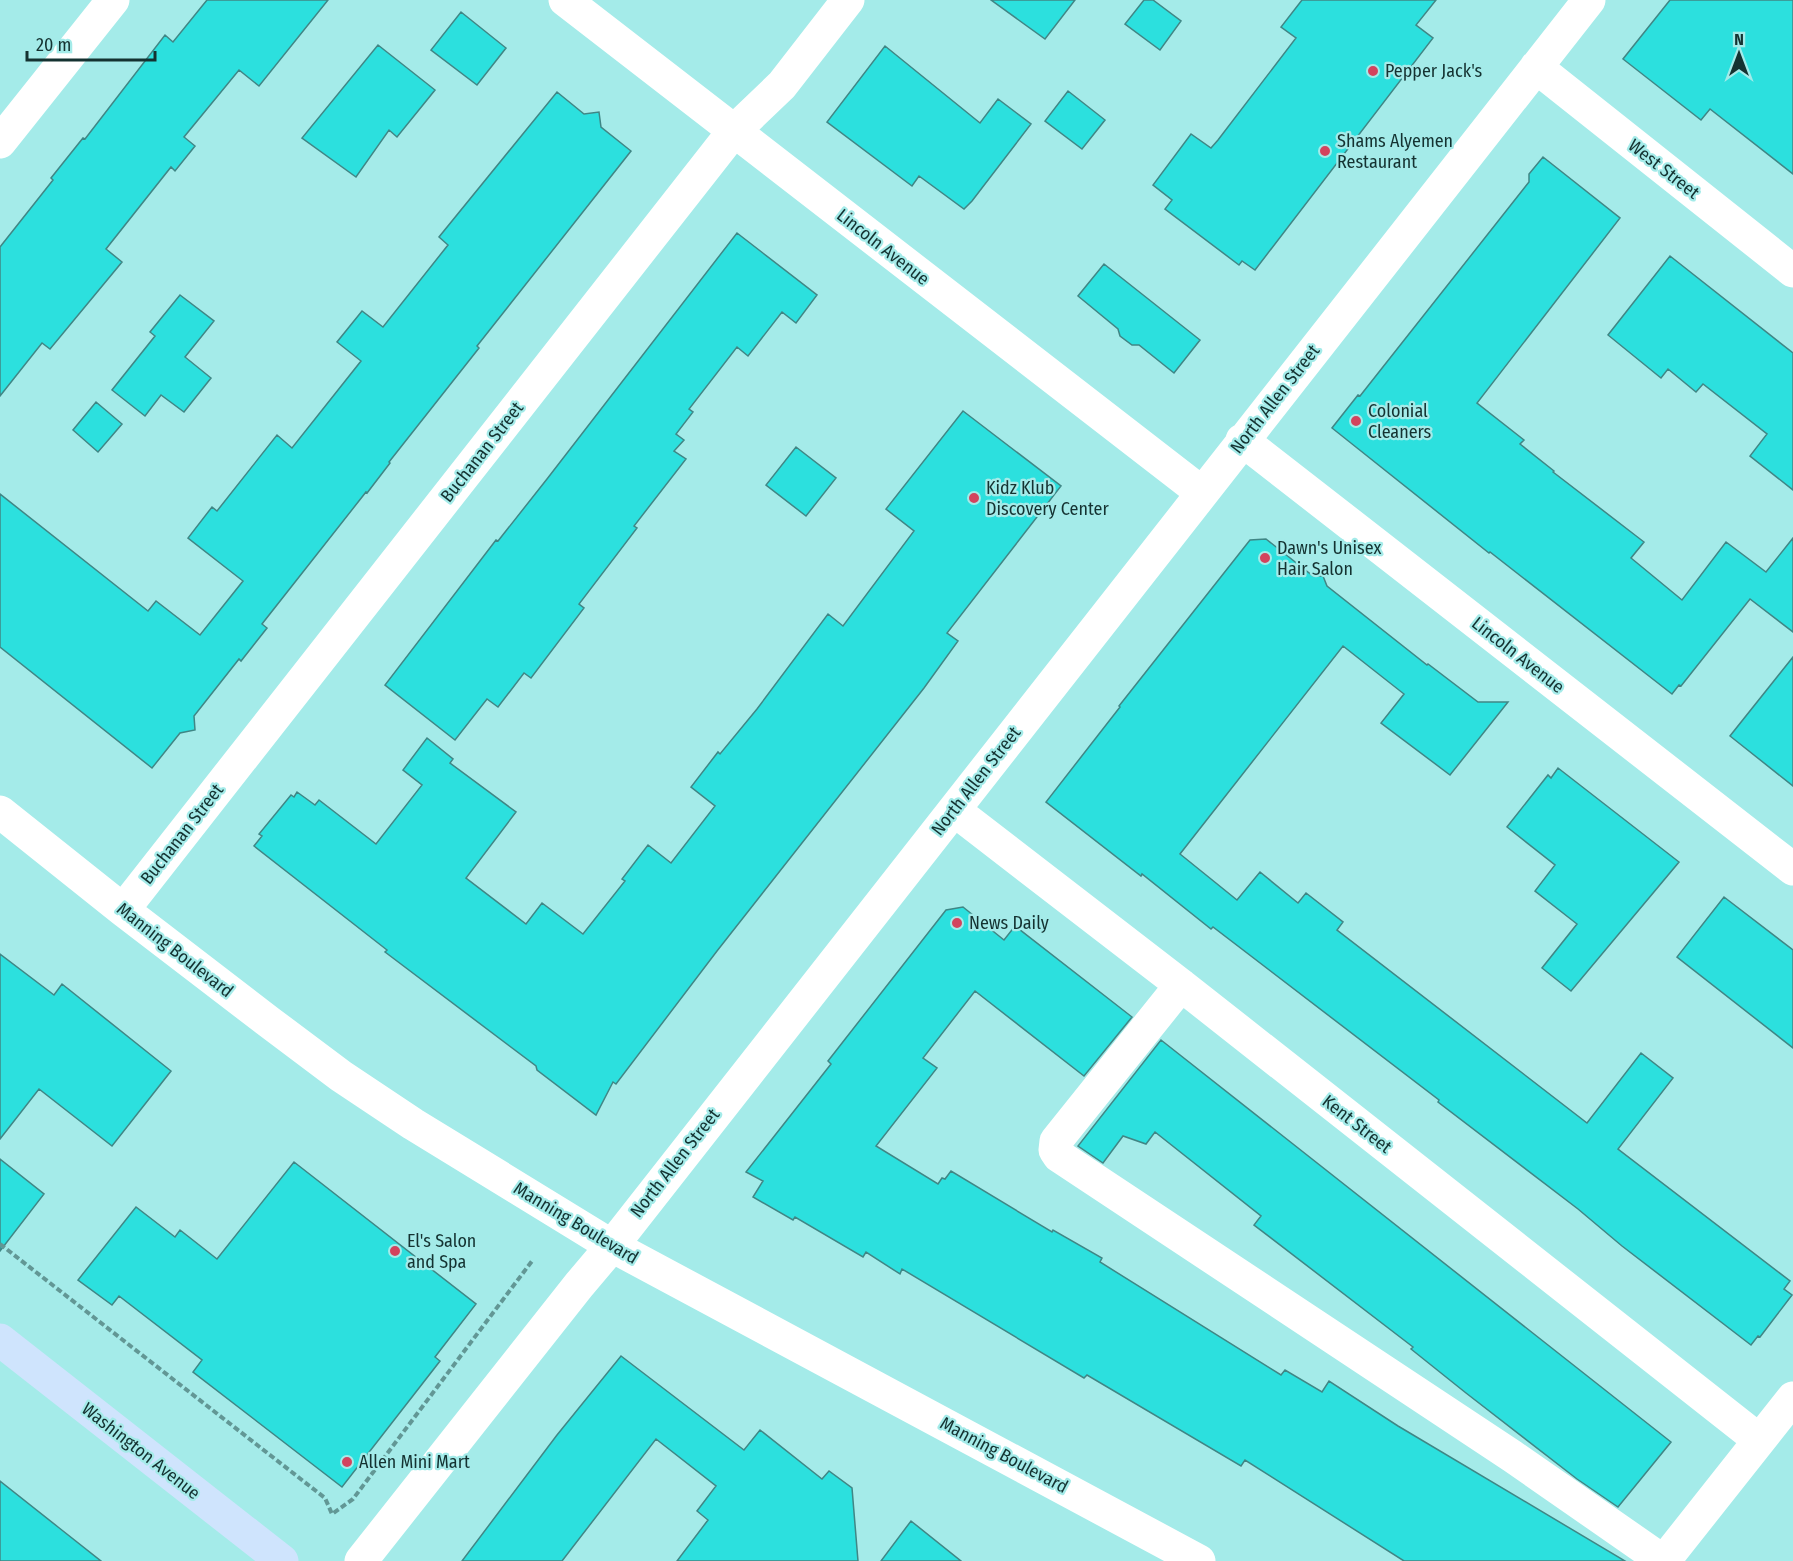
<svg xmlns="http://www.w3.org/2000/svg" width="1793" height="1561" viewBox="0 0 1793 1561" font-family="'Fira Sans Condensed',sans-serif">
<style>
.building{fill:#2ce0de;stroke:#408685;stroke-width:1.5}
.lines{fill:none;stroke-linecap:round;stroke-linejoin:round}
.path{stroke:#629795;stroke-width:4;stroke-dasharray:6 3;stroke-linecap:butt}
.minor{stroke:#fff;stroke-width:33}
.major{stroke:#cfe4fd;stroke-width:33}
.poi-dot{fill:#d3435e;stroke:#a4ebe9;stroke-width:2}
.labels{text-anchor:middle;dominant-baseline:central;stroke-width:4.5;stroke-linejoin:round;paint-order:stroke}
.poi-label{font-size:18px;fill:#143231;stroke:#a4ebe9;text-anchor:start}
.street-label{font-size:18px;fill:#143231;stroke:#a4ebe9}
</style>
<rect width="100%" height="100%" fill="#a4ebe9"/>
<path class="building" d="M207,0H328L259,86L239,70L184,137L195,146L175,171L171,167L106,249L122,262L50,349L42,343L0,396V247L53,180L51,178L83,138L85,139L165,35L173,42Z
M991,0H1075L1045,39Z
M1144,0H1153L1181,21L1160,50L1125,24Z
M1302,0H1436L1416,25L1433,38L1255,270L1242,261L1239,265L1165,209L1172,200L1153,185L1191,134L1211,148L1218,140L1296,38L1281,27Z
M1670,0H1793V174L1710,109L1701,120L1623,59Z
M461,12L506,48L477,85L431,50Z
M378,45L435,90L397,137L389,130L356,177L302,138Z
M885,46L980,123L998,99L1031,124L972,201L964,209L919,176L912,186L827,122Z
M1068,91L1105,120L1082,149L1045,121Z
M557,92L584,114L599,112L601,127L631,151L477,346L479,348L389,462L390,463L367,493L366,492L262,624L267,628L241,661L239,659L194,716L195,730L180,733L152,768L0,647V494L148,611L156,601L200,635L243,581L188,538L212,507L217,511L277,435L292,448L361,361L337,342L362,311L383,327L448,245L439,237Z
M1543,157L1620,218L1477,403L1524,440L1520,444L1554,471L1553,472L1644,542L1631,558L1682,600L1726,542L1766,572L1793,538V632L1750,599L1681,686L1679,685L1672,694L1490,552L1489,553L1332,428L1358,395L1360,396L1529,182V174Z
M737,233L817,295L796,323L782,312L748,356L737,347L689,409L693,412L676,434L684,440L674,451L686,459L634,526L637,528L579,604L584,608L531,678L524,673L498,707L487,699L455,740L385,685L496,540L498,541L547,479Z
M1670,256L1793,353V490L1750,456L1767,434L1703,384L1696,392L1668,369L1661,378L1608,335Z
M1104,264L1200,340L1174,373L1139,345H1132L1120,336L1118,329L1078,296Z
M180,295L214,321L185,357L211,378L184,412L161,395L145,416L112,390L155,336L150,332Z
M96,402L122,424L98,452L73,430Z
M963,411L1061,486L947,633L958,641L924,688L717,951L616,1084L613,1082L596,1115L537,1070L536,1066L385,952L387,950L254,846L262,836L259,834L291,795L294,797L297,792L315,805L319,800L376,844L422,785L403,770L427,738L453,759L450,763L516,812L466,878L526,924L542,903L583,934L625,881L622,879L648,845L671,863L715,806L691,787L718,752L720,754L757,709L828,614L843,626L914,531L886,509Z
M796,447L836,478L806,516L766,485Z
M1266,539L1313,576H1323L1327,586L1427,665L1428,664L1478,702H1508L1450,775L1381,723L1404,694L1343,646L1180,854L1237,900L1260,872L1298,903L1306,893L1343,922L1337,930L1587,1123L1641,1053L1673,1078L1618,1149L1790,1281L1784,1289L1792,1295L1760,1337L1758,1336L1751,1345L1622,1246L1578,1209L1438,1102L1439,1100L1213,927L1211,929L1142,874L1141,876L1046,802L1120,707L1119,706L1250,540Z
M1793,657V786L1730,736Z
M1558,768L1679,862L1571,991L1542,968L1577,924L1535,891L1555,865L1507,827L1548,775L1551,778Z
M1724,897L1793,950V1048L1677,957Z
M963,907L1004,940L1015,926L1132,1017L1084,1076L975,991L923,1058L937,1068L876,1146L938,1184L942,1178L945,1179L951,1171L1052,1232L1053,1230L1102,1258L1100,1262L1281,1375L1285,1370L1322,1392L1329,1381L1398,1426L1625,1561H1404L1245,1460L1241,1466L1087,1375L1084,1378L902,1269L900,1274L866,1252L863,1257L795,1217L793,1220L753,1197L763,1181L746,1172L831,1064L828,1061L946,910Z
M0,954L54,995L62,984L171,1071L112,1146L39,1089L0,1139Z
M1161,1040L1671,1442L1618,1507L1577,1479L1466,1393L1411,1349L1413,1347L1254,1225L1261,1216L1155,1132L1146,1144L1123,1136L1103,1163L1078,1146Z
M0,1159L44,1194L0,1251Z
M294,1162L476,1304L435,1357L440,1361L342,1487L193,1372L202,1360L119,1296L112,1305L78,1280L136,1207L175,1237L180,1230L217,1259Z
M621,1356L744,1450L760,1430L822,1479L829,1471L852,1488L858,1561H677L708,1520L697,1511L716,1486L656,1439L562,1561H462L557,1435Z
M0,1481L58,1527L101,1561H0Z
M911,1521L961,1561H881Z"/>
<g class="lines">
<path class="path" d="M0,1244L325,1498L332,1514L353,1499L532,1261"/>
<path class="minor" d="M565,0L1201,492
M1536,67L1793,271
M0,142L113,0
M1242,440L1793,869
M954,810L1181,985L1759,1440
M0,812L123,910L269,1022L341,1076L413,1124L612,1246L1199,1561
M123,910L733,132L782,85L848,0
M1181,985L1056,1141L1055,1150L1059,1156L1512,1456L1663,1561
M361,1561L579,1285L612,1246L1589,0
M1664,1561L1793,1398"/>
<path class="major" d="M0,1340L282,1561"/>
</g>
<g class="poi-dot">
<circle cx="1373" cy="71" r="6"/>
<circle cx="1325" cy="151" r="6"/>
<circle cx="1356" cy="421" r="6"/>
<circle cx="974" cy="498" r="6"/>
<circle cx="1265" cy="558" r="6"/>
<circle cx="957" cy="923" r="6"/>
<circle cx="395" cy="1251" r="6"/>
<circle cx="347" cy="1462" r="6"/>
</g>
<g class="labels">
<g class="poi-label">
<text x="1385" y="71">Pepper Jack's</text>
<text x="1337" y="141">Shams Alyemen<tspan x="1337" dy="21">Restaurant</tspan></text>
<text x="1368" y="411">Colonial<tspan x="1368" dy="21">Cleaners</tspan></text>
<text x="986" y="488">Kidz Klub<tspan x="986" dy="21">Discovery Center</tspan></text>
<text x="1277" y="548">Dawn's Unisex<tspan x="1277" dy="21">Hair Salon</tspan></text>
<text x="969" y="923">News Daily</text>
<text x="407" y="1241">El's Salon<tspan x="407" dy="21">and Spa</tspan></text>
<text x="359" y="1462">Allen Mini Mart</text>
</g>
<g class="street-label">
<text transform="translate(1664 169) rotate(38)">West Street</text>
<text transform="translate(883 247) rotate(38)">Lincoln Avenue</text>
<text transform="translate(1275 399) rotate(-52)">North Allen Street</text>
<text transform="translate(482 452) rotate(-52)">Buchanan Street</text>
<text transform="translate(1518 655) rotate(38)">Lincoln Avenue</text>
<text transform="translate(976 781) rotate(-52)">North Allen Street</text>
<text transform="translate(182 834) rotate(-52)">Buchanan Street</text>
<text transform="translate(175 950) rotate(38)">Manning Boulevard</text>
<text transform="translate(1357 1124) rotate(38)">Kent Street</text>
<text transform="translate(675 1163) rotate(-52)">North Allen Street</text>
<text transform="translate(576 1223) rotate(31)">Manning Boulevard</text>
<text transform="translate(141 1451) rotate(38)">Washington Avenue</text>
<text transform="translate(1004 1455) rotate(28)">Manning Boulevard</text>
</g>
</g>
<g transform="translate(1739 54)" stroke="#a4ebe9" stroke-width="4.5" paint-order="stroke">
<path d="M0-4.5L10 22L0 15L-10 22Z" fill="#143231"/>
<text y="-9" font-size="16" font-weight="bold" text-anchor="middle" fill="#143231">N</text>
</g>
<path d="M27 51v9h128v-9" fill="none" stroke="#143231" stroke-width="3"/>
<text x="36" y="51" font-size="18" fill="#143231" stroke="#a4ebe9" stroke-width="4.5" paint-order="stroke">20 m</text>
</svg>
